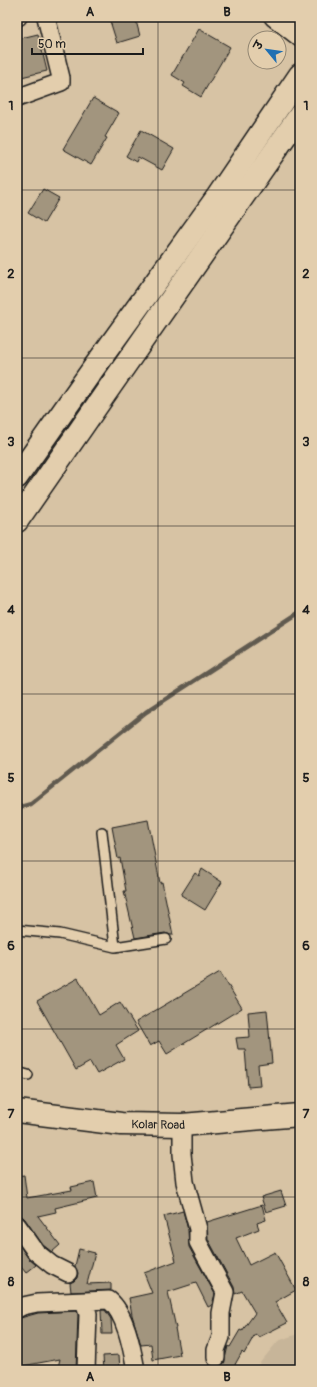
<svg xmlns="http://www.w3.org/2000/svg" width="317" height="1387" viewBox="0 0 317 1387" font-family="Pangolin,'Playpen Sans Deva',sans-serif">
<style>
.built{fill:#c7b599}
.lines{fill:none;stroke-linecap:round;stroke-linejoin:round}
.stream{stroke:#615a4f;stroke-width:4.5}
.building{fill:#a2957e;stroke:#1c1c1c}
.lane-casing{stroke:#1c1c1c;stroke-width:12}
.street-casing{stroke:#1c1c1c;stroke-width:20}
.secondary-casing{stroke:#1c1c1c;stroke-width:25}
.lane{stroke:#e3cead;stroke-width:9}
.street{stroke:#e3cead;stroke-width:17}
.secondary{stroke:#e3cead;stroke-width:22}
.grid{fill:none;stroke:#1c1c1c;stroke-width:1;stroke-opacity:0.55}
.labels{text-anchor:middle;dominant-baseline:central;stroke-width:3;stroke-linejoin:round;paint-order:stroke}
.street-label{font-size:12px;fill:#1c1c1c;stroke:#e3cead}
.neatline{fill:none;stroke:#1c1c1c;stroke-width:1.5}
.grid-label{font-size:13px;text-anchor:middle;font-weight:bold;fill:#1c1c1c}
</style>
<rect width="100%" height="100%" fill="#d7c3a4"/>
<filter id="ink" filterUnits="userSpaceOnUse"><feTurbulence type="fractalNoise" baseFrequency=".025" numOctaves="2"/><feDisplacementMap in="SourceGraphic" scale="8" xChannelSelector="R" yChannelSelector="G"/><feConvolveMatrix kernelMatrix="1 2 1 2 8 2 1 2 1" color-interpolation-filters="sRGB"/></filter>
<g filter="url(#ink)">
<path class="built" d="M300,1333V1370H254L278,1341Z"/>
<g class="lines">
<path class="stream" d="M17,808L31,804L146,712L300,612"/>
</g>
<path class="building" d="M124,17H135L140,36L117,43L110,21Z
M199,29L230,47L201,97L183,86L185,83L172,75Z
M38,34L47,71L17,78V39Z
M93,98L119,113L105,137L107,138L91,165L63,149Z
M141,130L174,149L162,170L138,157L136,162L126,156Z
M43,189L59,198L44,223L28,213Z
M148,820L160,883L162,882L173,935H171L165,933L135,938L124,891H126L120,858L118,859L112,827Z
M202,869L222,882L205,910L181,895L195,873L199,876Z
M220,972L242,1008L167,1054L159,1041L150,1046L136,1022Z
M78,978L99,1015L120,1002L138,1031L116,1045L124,1059L97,1074L90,1062L76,1070L37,1001Z
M267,1010L272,1063L258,1065L260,1086L248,1087L245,1049H238L236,1038L250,1037L248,1012Z
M24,1175L27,1198L72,1190L71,1187L94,1182L97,1198L55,1208L56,1212L38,1216L60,1245L52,1252L43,1245L25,1219L22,1216L17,1215V1176Z
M281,1191L286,1206L266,1212L261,1197Z
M262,1205L266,1220L257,1223L259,1229L236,1238L249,1265L275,1252L296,1290L275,1302L287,1323L259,1337L255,1334L244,1354L242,1352L232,1370H212L214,1367H221L224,1363L228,1346L230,1347L240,1330L242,1331L255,1313L242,1291L235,1294L234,1287L208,1239L207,1222Z
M183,1211L188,1230L189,1247L215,1294L212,1305L208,1307L196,1283L168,1292L176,1328H175L180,1355L153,1360L151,1344L141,1345L132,1315L129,1298L152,1293L144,1273L176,1261L164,1216Z
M17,1242L28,1258L36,1265L26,1273L17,1262Z
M79,1249L95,1253L87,1284L111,1283V1290L71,1292L70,1283L74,1281L77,1278L78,1273L75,1266Z
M101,1310H105L111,1319L112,1334H102Z
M77,1311L78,1315L76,1370L58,1367L60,1359L17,1367V1319L38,1313Z
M119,1355L120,1370H104L103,1356Z"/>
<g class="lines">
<defs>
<path id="lane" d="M102,832L115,947
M17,930L60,934L115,947L166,939
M17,1072L28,1075"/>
<path id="street" d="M17,17H18
M273,17L300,38
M17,98L61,82V78L46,17
M182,1125V1154L185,1182L198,1229V1242L225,1292L221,1313V1337L216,1350V1358
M17,1225L36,1252L52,1265L68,1273
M84,1302L88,1314L86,1370
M17,1309L23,1306L37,1303L109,1300C126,1314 132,1349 136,1370"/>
<g id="secondary">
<path d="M17,477L93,369L218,196L300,75"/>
<path d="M17,521L105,394L300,115"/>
<path id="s1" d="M17,1111L121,1124L182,1125L300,1115"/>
</g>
</defs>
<use href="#lane" class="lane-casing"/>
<use href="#street" class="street-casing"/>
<use href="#secondary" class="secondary-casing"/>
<use href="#lane" class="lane"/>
<use href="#street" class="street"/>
<use href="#secondary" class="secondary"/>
</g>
</g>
<path class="grid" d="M158,17V1370M17,190H300M17,358H300M17,526H300M17,694H300M17,861H300M17,1029H300M17,1197H300"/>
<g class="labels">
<g class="street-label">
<text stroke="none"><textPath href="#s1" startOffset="142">Kolar Road</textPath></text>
</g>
</g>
<rect width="317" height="1387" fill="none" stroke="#e3cead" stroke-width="44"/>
<g transform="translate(267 50) rotate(299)"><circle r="19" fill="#e3cead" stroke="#938773"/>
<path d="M0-3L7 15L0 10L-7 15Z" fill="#1f6fb2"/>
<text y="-6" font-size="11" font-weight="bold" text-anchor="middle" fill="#1c1c1c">उ</text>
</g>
<path d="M32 48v6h111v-6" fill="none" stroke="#1c1c1c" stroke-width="2"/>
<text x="38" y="48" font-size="12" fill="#1c1c1c" stroke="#e3cead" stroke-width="3" paint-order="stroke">50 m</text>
<rect x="22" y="22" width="273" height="1343" class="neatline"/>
<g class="grid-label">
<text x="90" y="16">A</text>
<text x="227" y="16">B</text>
<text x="11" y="110">1</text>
<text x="306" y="110">1</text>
<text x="11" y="278">2</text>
<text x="306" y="278">2</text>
<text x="11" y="446">3</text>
<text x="306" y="446">3</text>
<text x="11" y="614">4</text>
<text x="306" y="614">4</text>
<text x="11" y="782">5</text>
<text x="306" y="782">5</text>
<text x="11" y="950">6</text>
<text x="306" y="950">6</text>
<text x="11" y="1118">7</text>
<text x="306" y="1118">7</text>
<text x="11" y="1286">8</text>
<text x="306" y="1286">8</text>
<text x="90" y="1381">A</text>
<text x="227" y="1381">B</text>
</g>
</svg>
